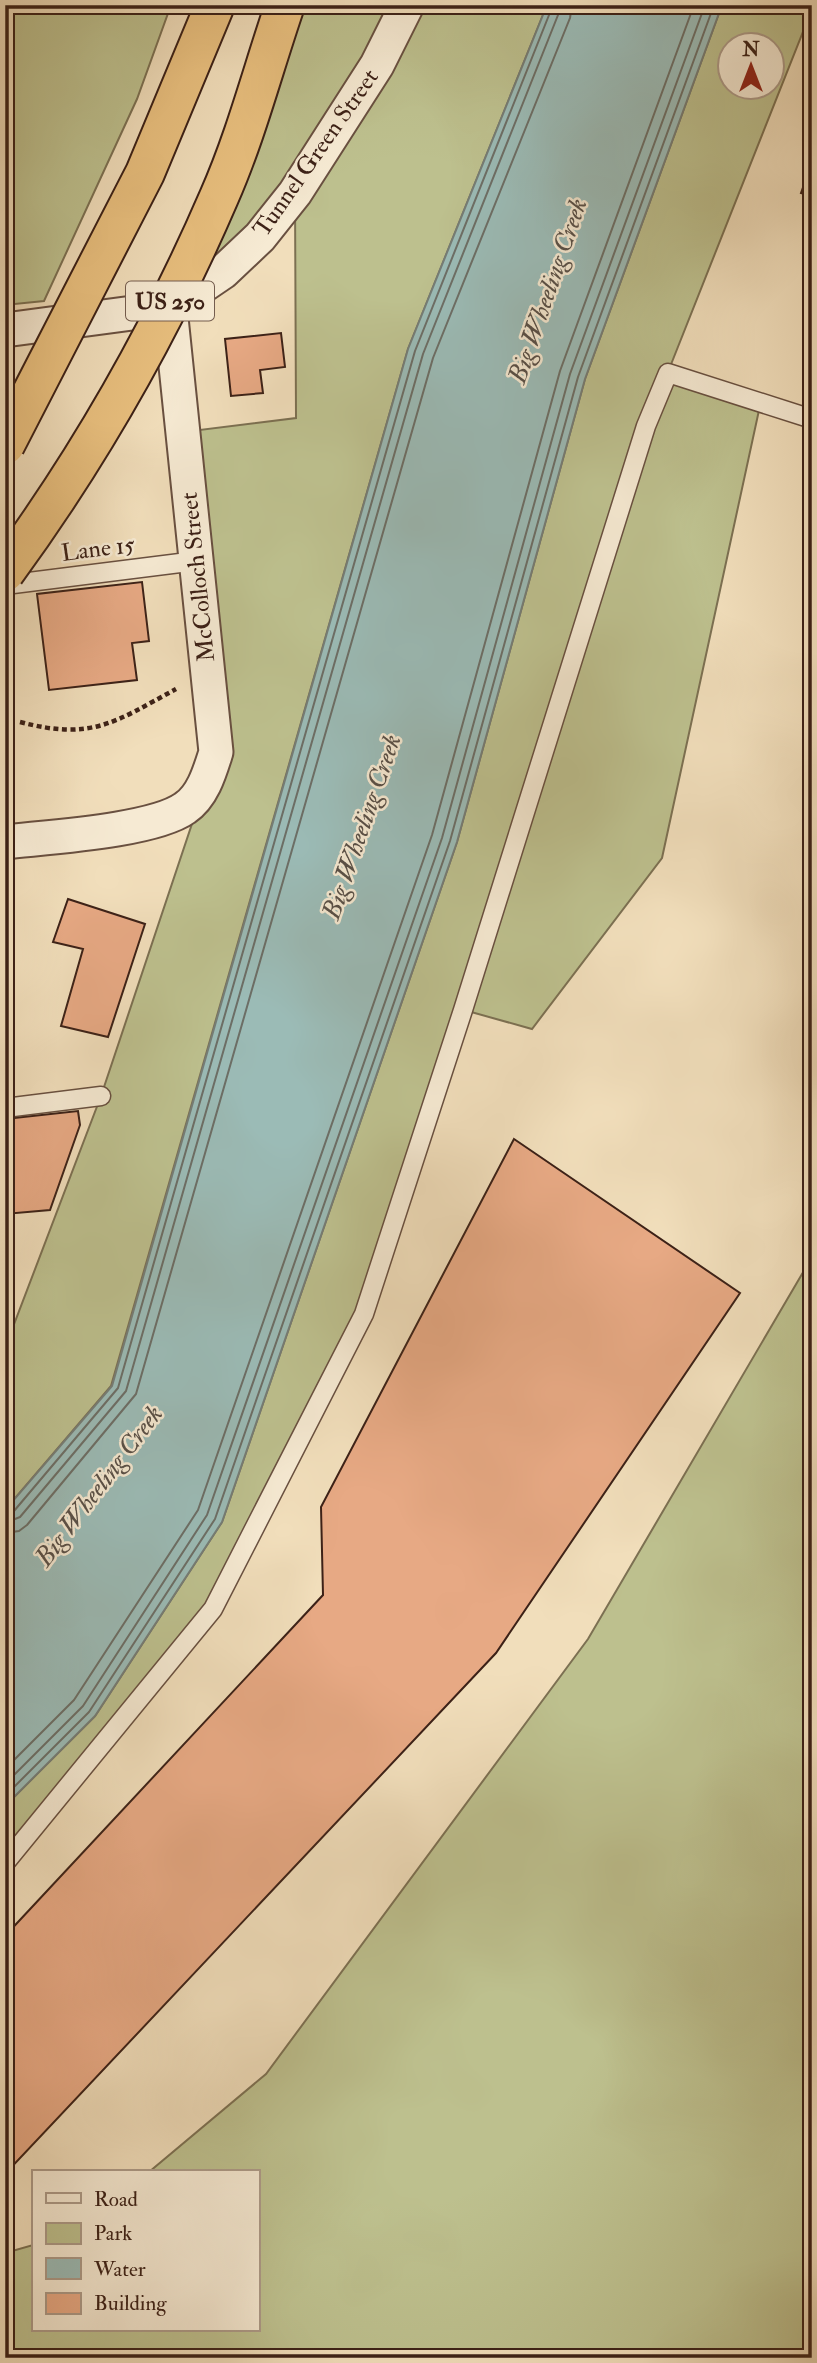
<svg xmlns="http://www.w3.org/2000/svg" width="817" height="2363" viewBox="0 0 817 2363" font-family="'IM FELL Double Pica',serif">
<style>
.green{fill:#bdc08e;stroke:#7c7052;stroke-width:2;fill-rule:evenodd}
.water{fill:#9bbbb6;stroke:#757d76;stroke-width:2}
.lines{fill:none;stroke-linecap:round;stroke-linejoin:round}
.shore{stroke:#6c6e66;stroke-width:2}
.building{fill:#e7a984;stroke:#3c2117;stroke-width:2}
.lane-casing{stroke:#695040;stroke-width:21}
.street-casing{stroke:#695040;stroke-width:37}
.path{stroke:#3c2117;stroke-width:4.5;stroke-dasharray:5 3.5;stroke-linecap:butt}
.lane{stroke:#f6ead3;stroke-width:18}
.street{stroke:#f6ead3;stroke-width:33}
.highway-bridge-casing{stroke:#3c2117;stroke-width:42;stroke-linecap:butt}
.highway-bridge{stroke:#e8bf7e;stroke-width:38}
.labels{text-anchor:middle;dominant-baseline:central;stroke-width:5;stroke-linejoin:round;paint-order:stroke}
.shield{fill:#f6ead3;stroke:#745d4f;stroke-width:2}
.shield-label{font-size:23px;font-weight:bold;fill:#3c2117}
.street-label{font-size:24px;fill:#3c2117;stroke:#f6ead3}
.water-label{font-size:26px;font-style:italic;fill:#584f47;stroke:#f6ead3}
</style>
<rect width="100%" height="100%" fill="#f1debb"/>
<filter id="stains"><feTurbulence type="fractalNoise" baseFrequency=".00286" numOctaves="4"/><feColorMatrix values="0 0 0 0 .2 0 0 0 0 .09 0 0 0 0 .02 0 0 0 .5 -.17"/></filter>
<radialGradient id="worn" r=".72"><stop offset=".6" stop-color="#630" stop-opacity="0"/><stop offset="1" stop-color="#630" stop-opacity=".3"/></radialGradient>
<path class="green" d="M5,5H171L137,99L44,301L5,305Z
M285,5H547L408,349L111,1386L5,1510V1348L101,1096L216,752L183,432L296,418L295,194L170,308Z
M722,5H812V9L668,372L761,401L662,858L532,1029L464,1010L364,1314L213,1609L5,1862V1806L95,1716L222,1522L457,842L585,379ZM730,46H772V88H730Z
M812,1257V2358H5V2253L33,2245V2330H257V2172H149L266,2074L588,1639Z"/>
<path class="water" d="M547,5H722L585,379L457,842L222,1522L95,1716L5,1806V1510L112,1386L408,349Z"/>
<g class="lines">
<path class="shore" d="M5,1514L14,1511L118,1388L415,351L553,5
M5,1523L20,1517L126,1391L423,354L562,5
M5,1533L19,1531L27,1525L136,1394L433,358L570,18L572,5
M5,1769L74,1700L198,1510L432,835L560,371L694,5
M5,1784L83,1706L207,1515L442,838L570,374L705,5
M5,1796L89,1712L215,1519L450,841L578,377L714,5"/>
</g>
<path class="building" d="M812,162V196L801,193Z
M281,333L285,367L260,370L263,393L231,396L225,339Z
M142,582L149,641L132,643L137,680L49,690L37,594Z
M68,899L145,924L108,1037L61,1026L83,949L53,942Z
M78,1111L80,1125L50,1210L5,1214V1119Z
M514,1139L740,1293L496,1653L5,2174V1936L323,1595L321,1507Z"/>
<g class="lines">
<defs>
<path id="lane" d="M5,585L196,561
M5,1108L101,1096
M5,1863L213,1609L364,1314L463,1010L646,426L668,373L812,419"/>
<path id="street" d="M5,330L170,308L223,272L260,237L295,193L377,65L407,5
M5,842C48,837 153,831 185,808C203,796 210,771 216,752L170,308"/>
</defs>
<use href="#lane" class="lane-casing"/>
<use href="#street" class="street-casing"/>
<path class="path" d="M5,14L12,5
M20,722C92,741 115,722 176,689"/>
<use href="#lane" class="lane"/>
<use href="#street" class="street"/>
<defs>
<path id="highway-bridge" d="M5,445L145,173L215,5
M5,572C90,456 162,329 219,197C246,136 263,69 285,5"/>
</defs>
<use href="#highway-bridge" class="highway-bridge-casing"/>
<use href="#highway-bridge" class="highway-bridge"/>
</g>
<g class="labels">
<rect class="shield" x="126" y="281.5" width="88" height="39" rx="5"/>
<g class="shield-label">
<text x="170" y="301">US 250</text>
</g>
<g class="street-label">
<text transform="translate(316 153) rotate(-55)">Tunnel Green Street</text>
<text transform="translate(98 549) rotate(-7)">Lane 15</text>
<text transform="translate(198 577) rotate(-96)">McColloch Street</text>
</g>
<g class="water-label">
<text transform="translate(548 291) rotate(-71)">Big Wheeling Creek</text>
<text transform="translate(362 827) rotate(-71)">Big Wheeling Creek</text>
<text transform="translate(99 1486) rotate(-53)">Big Wheeling Creek</text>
</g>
</g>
<rect width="817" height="2363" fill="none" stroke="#f1debb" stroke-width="28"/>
<rect x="7" y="7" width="803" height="2349" fill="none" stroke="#3c2117" stroke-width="3.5"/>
<rect x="14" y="14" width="789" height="2335" fill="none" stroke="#3c2117" stroke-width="2"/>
<rect x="32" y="2170" width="228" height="161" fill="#f6ead3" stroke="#ac9a88" stroke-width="2"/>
<rect x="46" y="2193" width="35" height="10" fill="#f6ead3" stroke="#ac9a88" stroke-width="2"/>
<text x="94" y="2206" font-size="21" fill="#3c2117">Road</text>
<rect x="46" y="2223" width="35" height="21" fill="#bdc08e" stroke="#ac9a88" stroke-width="2"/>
<text x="94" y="2240" font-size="21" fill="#3c2117">Park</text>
<rect x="46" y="2258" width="35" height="21" fill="#9bbbb6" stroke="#ac9a88" stroke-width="2"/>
<text x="94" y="2276" font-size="21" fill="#3c2117">Water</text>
<rect x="46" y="2293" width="35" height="21" fill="#e7a984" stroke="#ac9a88" stroke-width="2"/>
<text x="94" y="2310" font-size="21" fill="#3c2117">Building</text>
<g transform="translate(751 66)"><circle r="33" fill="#f6ead3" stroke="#ac9a88" stroke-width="2"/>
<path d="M0-5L12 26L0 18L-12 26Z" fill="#8f2418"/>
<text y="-10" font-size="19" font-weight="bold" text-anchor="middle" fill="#3c2117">N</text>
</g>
<rect width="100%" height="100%" filter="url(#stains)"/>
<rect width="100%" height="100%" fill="url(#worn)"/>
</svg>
